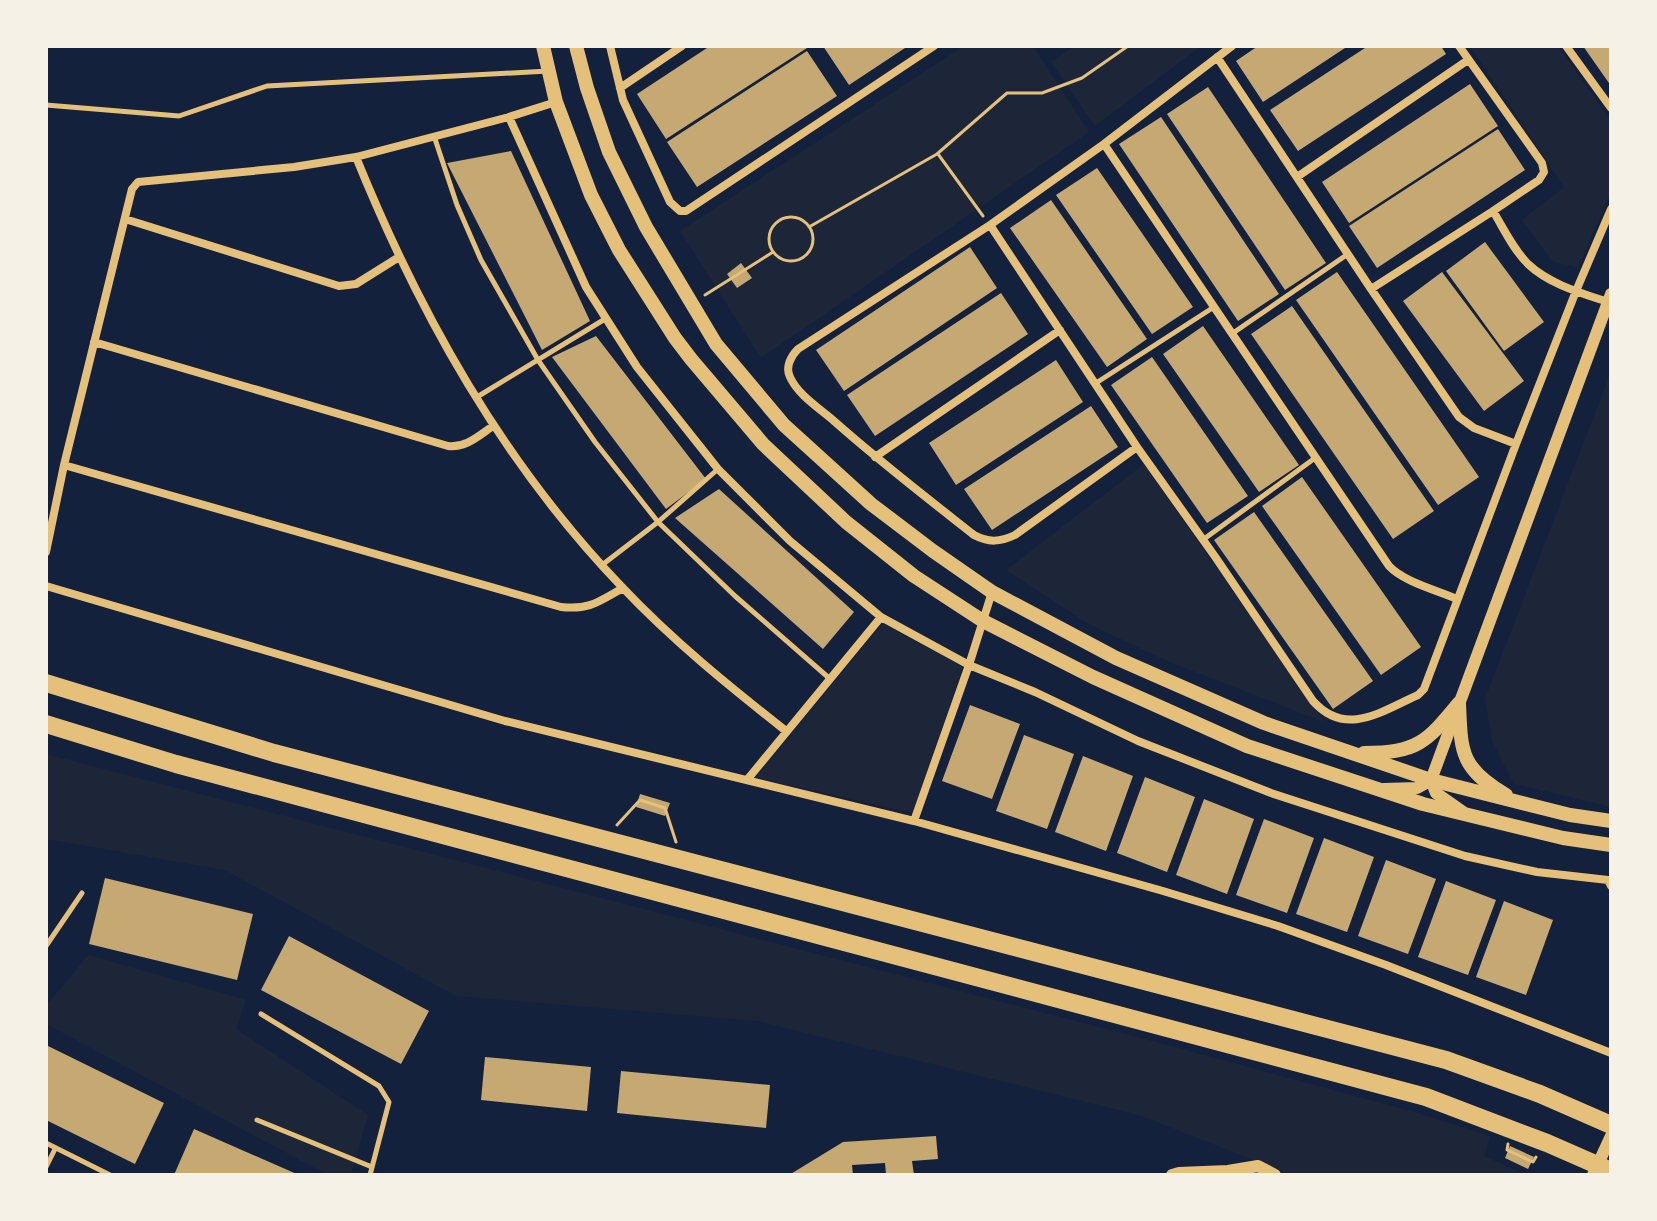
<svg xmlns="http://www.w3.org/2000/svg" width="1657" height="1221" viewBox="0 0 1657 1221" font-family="'Source Sans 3',sans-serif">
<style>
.green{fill:#1d2539}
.building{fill:#c6a872}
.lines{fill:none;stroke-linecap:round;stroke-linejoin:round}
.path{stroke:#e5c07b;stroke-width:3}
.service{stroke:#e5c07b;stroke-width:5}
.minor{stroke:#e5c07b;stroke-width:8}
.tertiary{stroke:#e5c07b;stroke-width:12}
.secondary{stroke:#e5c07b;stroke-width:14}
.motorway{stroke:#e5c07b;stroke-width:18}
</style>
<rect width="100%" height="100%" fill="#14213d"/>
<path class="green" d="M964,46H1033L1089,132L761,358L680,231Z
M1075,46H1201L1095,126L1051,62Z
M1470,46H1558L1611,121V192L1578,268L1552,261L1522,220L1564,187Z
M1611,371V807L1514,784L1492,741L1485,699Z
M1144,464L1324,722L1167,661L1087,623L1006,570Z
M882,624L963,666L913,813L756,777Z
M46,754L1145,1039L1414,1112L1490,1136L1484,1156L1526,1175H1291L1139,1115L757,1021L456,996L225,870L46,839Z
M88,955L246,1000L236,1029L368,1115L351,1175H328L46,1024V1006Z"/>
<path class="building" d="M710,46H805L807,48L666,139L637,94Z
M823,46H908L849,85Z
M1258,46H1348L1263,102L1236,61Z
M1368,46H1441L1446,54L1298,151L1270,110Z
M1583,46H1611V86Z
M807,51L837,96L697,187L667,142Z
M1470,84L1498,126L1349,223L1322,182Z
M1208,87L1326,263L1285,290L1167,114Z
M1161,117L1279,294L1238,321L1119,144Z
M1498,129L1525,170L1377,268L1349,226Z
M511,151L590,321L542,350L447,163Z
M1097,168L1193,307L1152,334L1056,195Z
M1051,200L1147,339L1107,367L1010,228Z
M1485,242L1544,322L1504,351L1446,271Z
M970,247L997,288L844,391L816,350Z
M741,263L752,278L737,288L727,274Z
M1337,272L1479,477L1438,505L1296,300Z
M1442,272L1524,381L1484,411L1403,301Z
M1001,293L1028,334L875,436L847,395Z
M1292,306L1434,511L1393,539L1251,334Z
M1203,326L1299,465L1259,492L1163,354Z
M596,336L706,479L666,509L552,357Z
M1152,357L1248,496L1207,523L1111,385Z
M1056,360L1083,402L956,485L929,443Z
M1091,406L1118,447L992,530L964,489Z
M1302,477L1421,647L1381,675L1262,506Z
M719,489L854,612L823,649L675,518Z
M1254,512L1373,681L1333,709L1214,540Z
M970,705L1020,724L992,799L942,781Z
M1024,735L1074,754L1047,829L996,811Z
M1083,756L1133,776L1106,851L1055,832Z
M1145,777L1195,797L1167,872L1117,853Z
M640,794L670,803L665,816L636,807Z
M1204,799L1254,819L1227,894L1176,875Z
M1264,819L1314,838L1287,913L1236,895Z
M1324,838L1374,857L1347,932L1296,914Z
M1386,860L1436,879L1408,954L1358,936Z
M105,878L253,914L237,980L89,944Z
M1446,881L1496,900L1468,975L1418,957Z
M1504,901L1553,920L1526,995L1476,977Z
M289,936L429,1011L401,1064L261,990Z
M46,1045L164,1103L135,1164L46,1120Z
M485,1057L591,1067L587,1111L481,1100Z
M621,1071L770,1085L766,1128L617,1113Z
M194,1129L299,1175H174Z
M936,1136L938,1159L912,1161L914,1175H886L885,1163L852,1165L853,1175H789L843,1142Z
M1510,1146L1534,1157L1528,1169L1505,1158Z"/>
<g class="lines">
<path class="path" d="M938,154L983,216
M769 239a22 22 0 1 1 44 0a22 22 0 1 1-44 0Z
M809,227L937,154L1007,93H1042L1082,78L1128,46
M705,295L773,252
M617,825L640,800L665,808L676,842
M1508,1144L1507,1150L1533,1162L1536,1157"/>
<path class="service" d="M46,105L179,116L267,86L548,71
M434,136L457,205L481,260L538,360L595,442L658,522L735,596L829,678
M1233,333L1348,254
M1096,383L1214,307
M477,397L605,319
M1204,539L1315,458
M602,565L658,522L718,469
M46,946L82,893
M261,1014L379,1086L389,1102L370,1175
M257,1120L372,1167
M46,1143L110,1175
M46,1167L55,1149"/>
<path class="minor" d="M610,46L623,100L670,202L680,211H686L934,46
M1566,46L1611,108
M1217,57L1371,289L1459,417L1474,428L1516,444
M620,88L682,46
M509,117L586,287L637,367L718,469L790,541L881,617L969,665L1035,692L1138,741L1271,793L1465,856L1537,872L1608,880L1611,886
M1104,144L1389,566C1404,582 1437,590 1457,599
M356,157C420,315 503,463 622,587C672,640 729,686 786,731
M1297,177L1468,60
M1493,211C1504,229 1513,249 1528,264C1549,284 1581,293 1608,302
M125,219L339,286L356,284L399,257
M990,225L1137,447L1216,558L1313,701C1346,738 1382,711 1418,695L1424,689L1516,444L1576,291L1611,209
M1371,289L1493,211L1539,180L1544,172L1542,163L1459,46
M94,342L448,446C466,448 478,436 493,426
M1137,447L1015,535C1000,542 989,543 974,535C927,498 879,461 834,421C819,408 798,395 790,377C785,367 791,356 798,349L990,225L1104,144L1232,46
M875,457L1060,330
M64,465L561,607C590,610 598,602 623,588
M46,552L64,465L132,189L138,182L294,167L356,157L509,117L556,102
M46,586L505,721L914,821L1163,891L1278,926L1386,965L1611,1053
M747,780L881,617
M914,821L969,665L992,592"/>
<path class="tertiary" d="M1384,789L1417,788L1431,780
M1463,812L1436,793L1431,780L1611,294
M1172,1175L1179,1173L1228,1171L1258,1166L1275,1175
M1593,1175L1611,1136"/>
<path class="secondary" d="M543,46L556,102L591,195L619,250L675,338L691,359L763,444L846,522L914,576L983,621L1093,677L1247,746L1423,804L1563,838L1611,845
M576,46L587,88L609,152L646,227L716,344L784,425L871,504L933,551L992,592L1116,658L1264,723L1431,780L1570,815L1611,821
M1459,703C1461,752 1460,768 1506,795
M1364,753C1417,753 1427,742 1459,703"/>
<path class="motorway" d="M46,683L274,753L1446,1060L1540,1094L1611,1125
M46,724L176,764L1426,1097L1547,1143L1611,1171"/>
</g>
<rect width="1657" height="1221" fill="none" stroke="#f6f1e7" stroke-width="96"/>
</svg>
